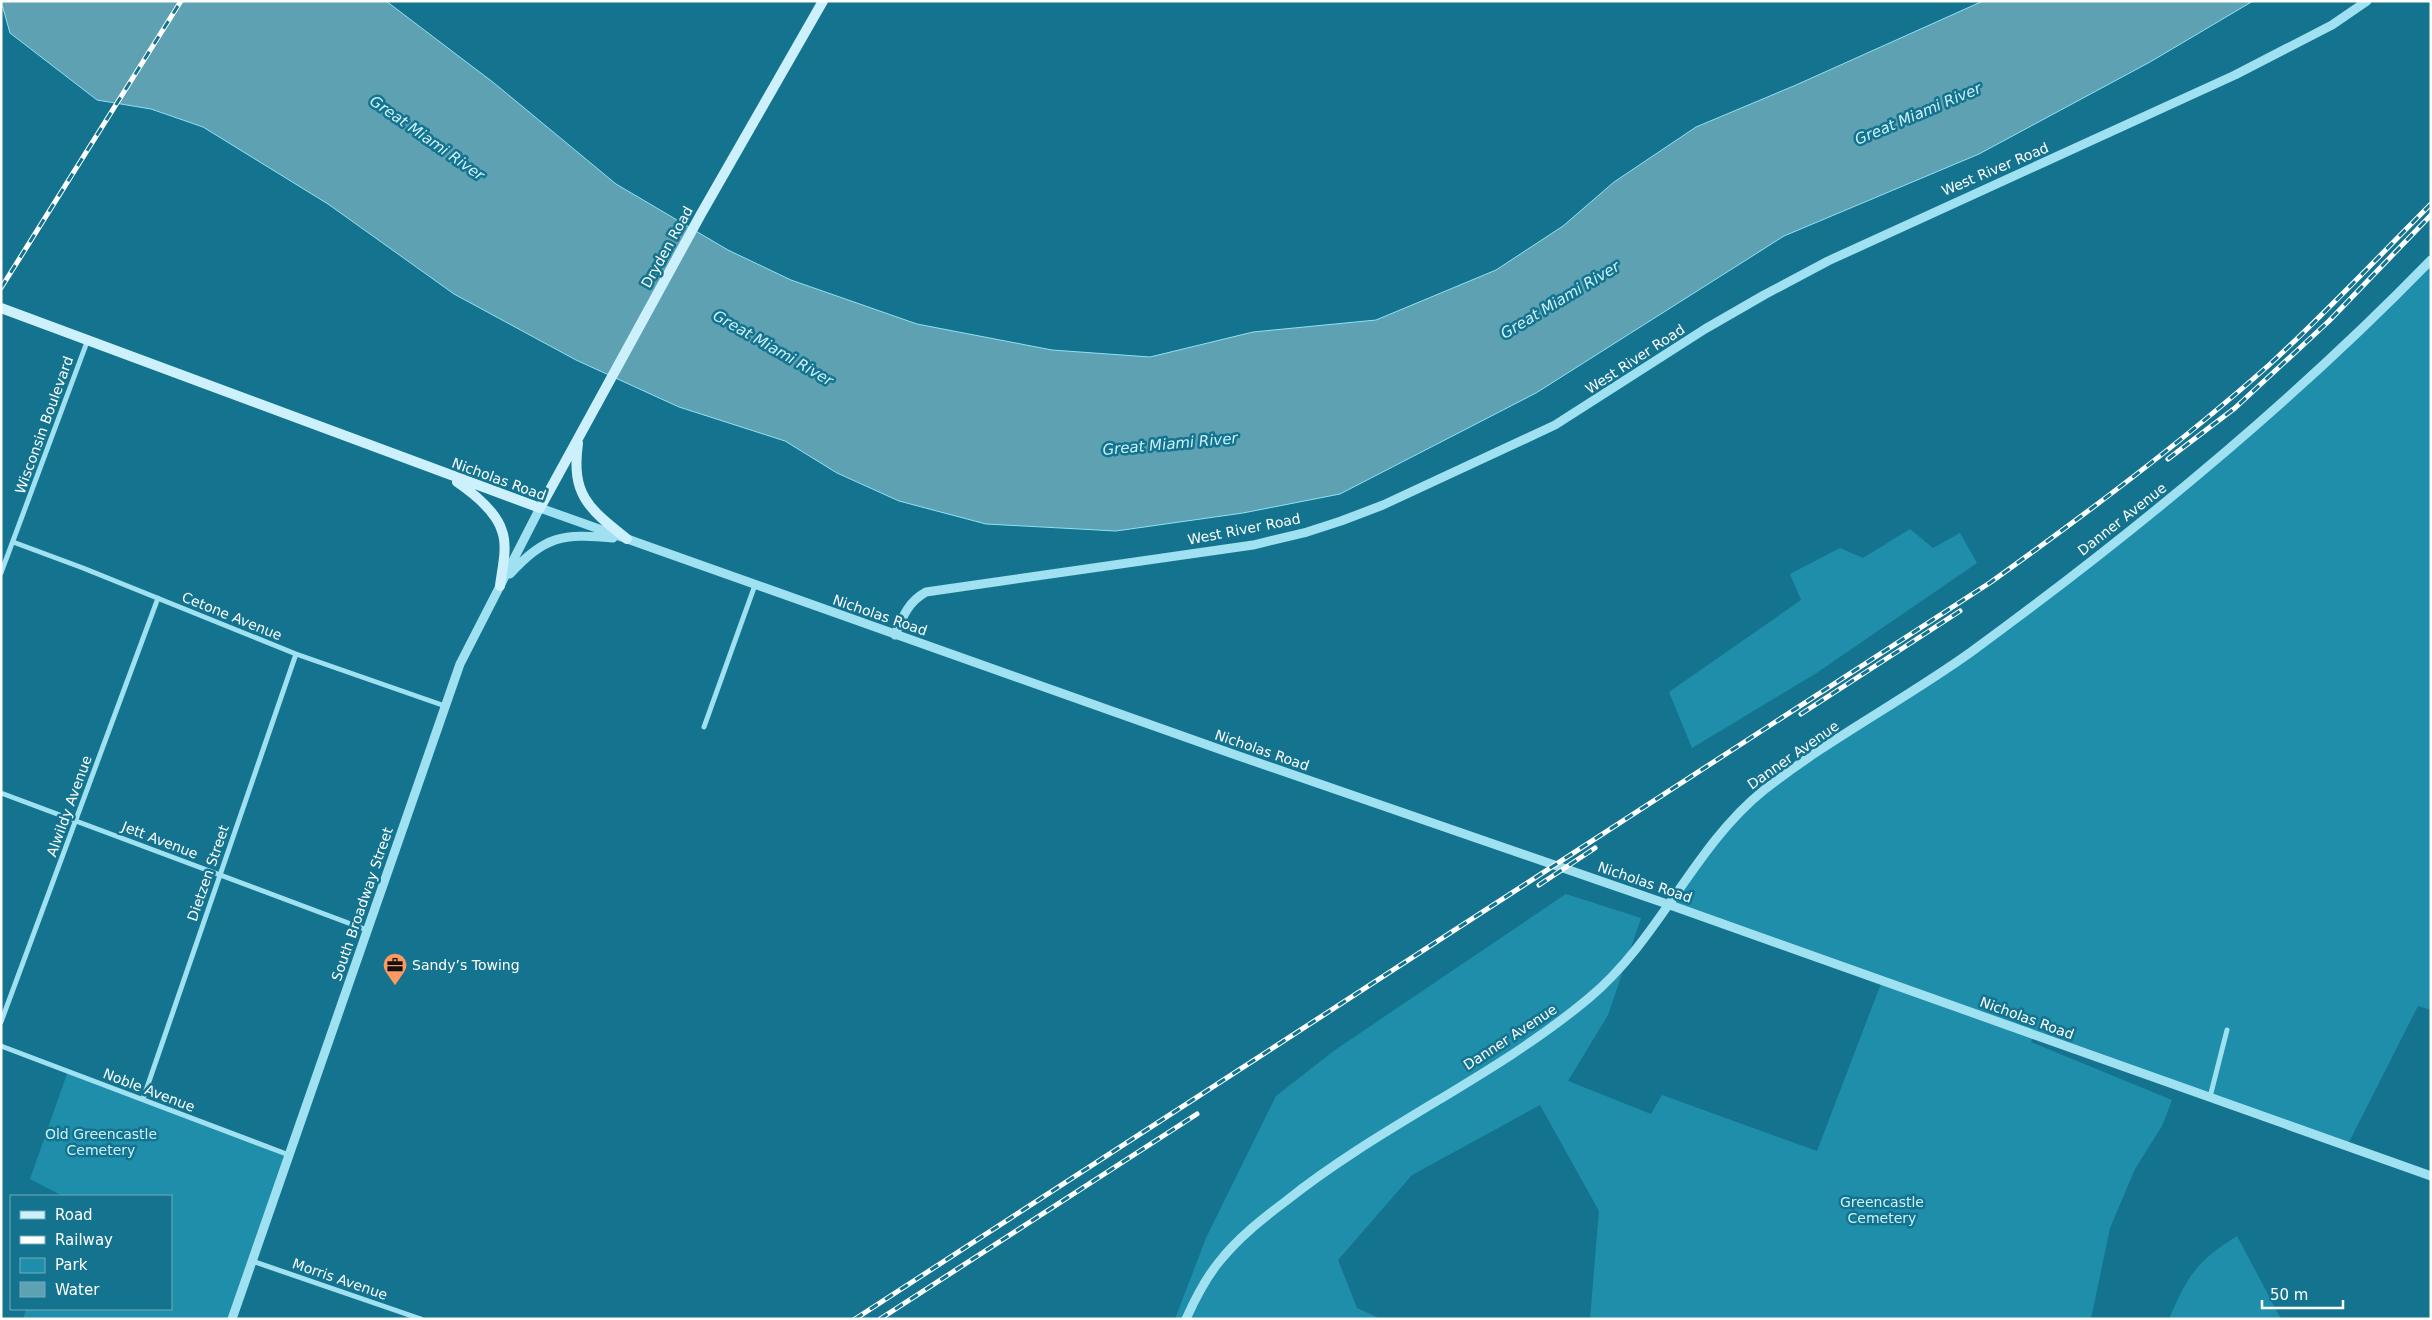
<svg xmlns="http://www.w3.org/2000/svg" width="2432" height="1320" viewBox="0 0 2432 1320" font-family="'DejaVu Sans',sans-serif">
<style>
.green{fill:#1f8eab}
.water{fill:#5da1b3;stroke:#91e1f4}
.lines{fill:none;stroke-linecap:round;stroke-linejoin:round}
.minor{stroke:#9fe0f1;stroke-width:5}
.tertiary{stroke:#9fe0f1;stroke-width:9}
.secondary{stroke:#cdf1fc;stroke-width:10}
.rail-casing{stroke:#fff;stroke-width:5}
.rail{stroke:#14748f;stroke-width:3;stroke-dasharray:9;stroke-linecap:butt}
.labels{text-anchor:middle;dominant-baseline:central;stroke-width:5;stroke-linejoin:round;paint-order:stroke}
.street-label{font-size:14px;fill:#fff;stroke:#14748f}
.poi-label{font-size:14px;fill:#fff;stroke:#14748f;text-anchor:start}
.park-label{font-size:14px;fill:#ccf2fc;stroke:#14748f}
.water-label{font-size:15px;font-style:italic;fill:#cdf2fb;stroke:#14748f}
</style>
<rect width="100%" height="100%" fill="#14748f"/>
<path class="green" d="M2431,260V1010L2418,1006L2347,1146L2034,1035L2031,1042L2172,1100L2162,1126L2135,1169L2110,1228L2091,1319H1590L1599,1211L1540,1105L1412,1175L1338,1260L1357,1308L1381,1319H1175L1206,1238L1276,1096L1335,1050L1566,894L1641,918L1608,1015L1568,1081L1651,1114L1662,1095L1817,1151L1882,981L1670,905L1712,844L1750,803L1965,656L2244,438Z
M1910,529L1933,548L1960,533L1977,563L1815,674L1692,748L1669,692L1801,600L1790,574L1840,548L1863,558Z
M68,1071L289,1155L232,1319H23L26,1309H171V1196H63L30,1179Z
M2237,1236L2281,1319H2169C2188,1275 2196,1262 2237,1236Z"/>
<path class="water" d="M1,1H386L494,83L616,184L728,250L791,280L917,324L1052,350L1150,357L1253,332L1376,320L1496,270L1563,226L1614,182L1696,127L1796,85L1983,1H2253L2150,62L1979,154L1784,236L1536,393L1340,494L1243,513L1116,531L986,524L899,501L837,473L785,441L679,407L576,360L454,294L328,204L203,127L151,109L97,100L10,33Z"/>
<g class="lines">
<path class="minor" d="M13,542L83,568L296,654L445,706
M1,573L87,342
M704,727L755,585
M1,793L367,930
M1,1022L158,598
M1,1046L289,1155
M2210,1097L2227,1030
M143,1099L296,654
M252,1261L421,1319"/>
<path class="tertiary" d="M510,574C544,536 563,533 613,538
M895,635C903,616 908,602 926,592L1253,545L1307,532L1341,521L1383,505L1555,425L1705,329L1764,295L1828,261L2235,75L2332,25L2367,1
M232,1319L460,664L540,508L1233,754L1670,905L2431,1176
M1186,1319C1195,1299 1205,1279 1219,1262C1238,1238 1262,1219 1286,1201C1381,1125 1496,1076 1589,998C1660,939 1693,847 1764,790C1829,739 1904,700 1971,652C2134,533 2290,405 2431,260"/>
<path class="secondary" d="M1,308L540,508L701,214L823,1
M578,443C571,495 588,508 627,539
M457,482C473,493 496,511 502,531C508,547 502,569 500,586"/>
<defs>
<path id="rail" d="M1,288L181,1
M2168,459L2235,408L2329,321L2431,215
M1801,714L1960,611
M1539,885L1595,848
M855,1319L1991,582C2087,513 2181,443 2269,365C2325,314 2377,258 2431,204
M880,1319L1197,1114"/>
</defs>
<use href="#rail" class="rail-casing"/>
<use href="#rail" class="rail"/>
</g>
<defs>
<symbol id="office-pin" viewBox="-11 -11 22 30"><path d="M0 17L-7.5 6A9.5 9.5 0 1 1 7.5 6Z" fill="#ff995f" stroke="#14748f"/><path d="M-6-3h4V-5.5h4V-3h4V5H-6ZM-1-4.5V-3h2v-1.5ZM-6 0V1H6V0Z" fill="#111"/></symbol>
</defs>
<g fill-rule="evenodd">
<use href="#office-pin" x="381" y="951" width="28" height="38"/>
</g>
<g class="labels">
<g class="street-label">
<text transform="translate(1995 169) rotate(-23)">West River Road</text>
<text transform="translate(667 247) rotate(-61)">Dryden Road</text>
<text transform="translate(1635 359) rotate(-33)">West River Road</text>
<text transform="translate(44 425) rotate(-70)">Wisconsin Boulevard</text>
<text transform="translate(499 479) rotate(20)">Nicholas Road</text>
<text transform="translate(2122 519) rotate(-38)">Danner Avenue</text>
<text transform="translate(1244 529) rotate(-11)">West River Road</text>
<text transform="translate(880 615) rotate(19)">Nicholas Road</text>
<text transform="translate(232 616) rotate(22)">Cetone Avenue</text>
<text transform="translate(1262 750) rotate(19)">Nicholas Road</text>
<text transform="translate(1793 755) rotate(-35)">Danner Avenue</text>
<text transform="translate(69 806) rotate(-70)">Alwildy Avenue</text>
<text transform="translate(160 840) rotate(21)">Jett Avenue</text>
<text transform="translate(208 873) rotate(-71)">Dietzen Street</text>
<text transform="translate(1645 882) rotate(19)">Nicholas Road</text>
<text transform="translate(362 904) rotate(-71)">South Broadway Street</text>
<text transform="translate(2027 1018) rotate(20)">Nicholas Road</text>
<text transform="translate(1510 1037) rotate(-33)">Danner Avenue</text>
<text transform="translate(149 1090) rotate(21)">Noble Avenue</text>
<text transform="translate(340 1279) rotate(19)">Morris Avenue</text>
</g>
<g class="poi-label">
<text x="412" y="965">Sandy’s Towing</text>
</g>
<g class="park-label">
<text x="101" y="1134">Old Greencastle<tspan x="101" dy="16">Cemetery</tspan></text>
<text x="1882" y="1202">Greencastle<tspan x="1882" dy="16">Cemetery</tspan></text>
</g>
<g class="water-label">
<text transform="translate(1918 114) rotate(-23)">Great Miami River</text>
<text transform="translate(427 138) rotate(35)">Great Miami River</text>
<text transform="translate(1560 300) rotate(-31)">Great Miami River</text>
<text transform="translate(773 348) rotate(30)">Great Miami River</text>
<text transform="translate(1170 444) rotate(-5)">Great Miami River</text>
</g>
</g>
<rect width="2432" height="1320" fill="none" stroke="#ffffff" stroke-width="5"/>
<rect x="10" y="1195" width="162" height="115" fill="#14748f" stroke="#72acbc"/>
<rect x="20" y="1211" width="25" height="8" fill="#cdf1fc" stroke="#72acbc"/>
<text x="55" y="1220" font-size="15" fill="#ffffff">Road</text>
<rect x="20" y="1236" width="25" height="8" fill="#ffffff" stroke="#72acbc"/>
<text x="55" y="1245" font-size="15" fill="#ffffff">Railway</text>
<rect x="20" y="1258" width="25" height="15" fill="#1f8eab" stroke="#72acbc"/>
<text x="55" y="1270" font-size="15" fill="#ffffff">Park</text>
<rect x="20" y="1282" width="25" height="15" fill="#5da1b3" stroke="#72acbc"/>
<text x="55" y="1295" font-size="15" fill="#ffffff">Water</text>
<path d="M2262 1300v8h81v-8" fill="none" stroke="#ffffff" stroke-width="2.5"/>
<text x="2270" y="1300" font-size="15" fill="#ffffff" stroke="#14748f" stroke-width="4" paint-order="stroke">50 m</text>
</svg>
